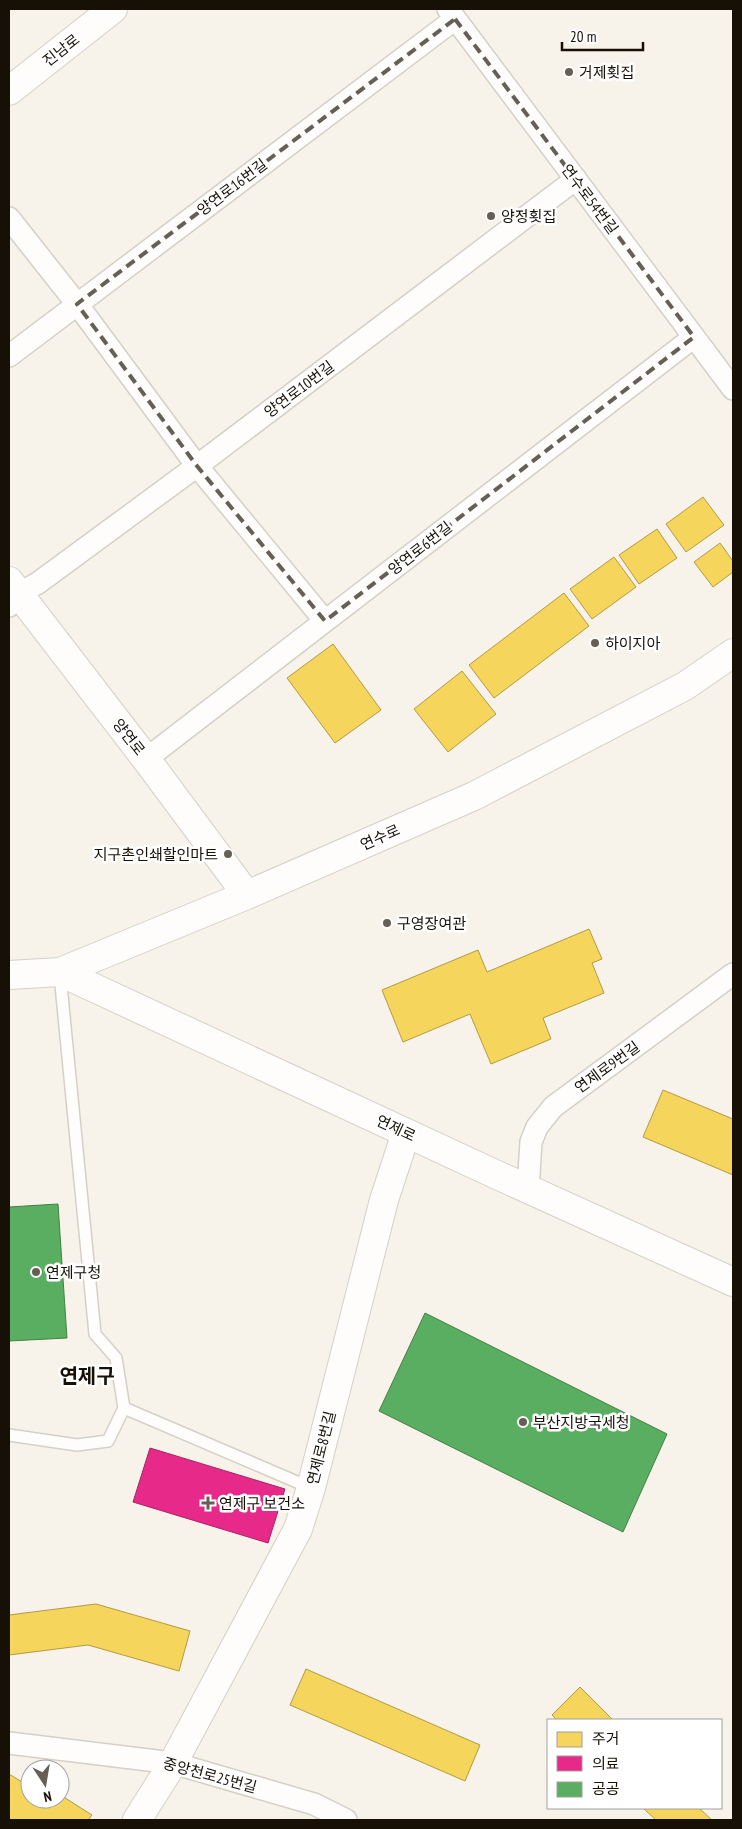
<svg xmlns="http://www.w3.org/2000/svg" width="742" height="1829" viewBox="0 0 742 1829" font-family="'PT Sans Narrow','Noto Sans KR',sans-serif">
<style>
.homes{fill:#f6d55c;stroke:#b39a42}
.health{fill:#e7298a;stroke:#a82263}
.public{fill:#5aae61;stroke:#467f46}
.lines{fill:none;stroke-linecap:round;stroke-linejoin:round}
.lane-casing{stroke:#d5d0c7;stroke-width:14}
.street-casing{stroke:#d5d0c7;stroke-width:24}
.secondary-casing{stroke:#d5d0c7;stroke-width:30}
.lane{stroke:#fefdfc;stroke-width:11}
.street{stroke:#fefdfc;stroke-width:21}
.secondary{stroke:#fefdfc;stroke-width:28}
.marked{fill:none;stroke:#655f56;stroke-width:4;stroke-dasharray:10 6;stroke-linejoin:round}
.poi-dot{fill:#655f56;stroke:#fff;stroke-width:2}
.labels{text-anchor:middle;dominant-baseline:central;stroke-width:5;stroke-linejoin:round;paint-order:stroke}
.street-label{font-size:15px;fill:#161007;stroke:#fff}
.poi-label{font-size:15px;fill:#161007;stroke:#fff;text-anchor:start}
.district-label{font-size:20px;font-weight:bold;fill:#161007;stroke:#fff}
</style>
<rect width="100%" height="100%" fill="#f8f3ea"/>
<path class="homes" d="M703,497L724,525L686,552L666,524Z
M657,529L677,558L639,584L619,555Z
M720,543L733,561V572L713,587L694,562Z
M614,557L636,587L592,619L570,589Z
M564,593L589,626L494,698L469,665Z
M333,644L381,710L335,743L287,678Z
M462,671L496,714L448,752L414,709Z
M589,929L602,959L592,963L604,993L543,1018L551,1039L491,1064L470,1014L403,1042L382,990L478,950L487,972Z
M663,1090L733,1119V1175L643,1137Z
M96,1604L190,1631L179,1671L88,1645L9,1655V1615Z
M306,1669L480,1745L465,1781L290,1705Z
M580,1687L613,1720H557L552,1715Z
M9,1774L30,1787V1799H48L57,1804L62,1796L92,1815L88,1820H9Z
M643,1808H699L712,1820H656Z"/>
<path class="health" d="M150,1448L285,1489L268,1543L133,1502Z"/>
<path class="public" d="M58,1204L67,1338L9,1341V1207Z
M425,1313L667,1434L623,1532L379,1411Z"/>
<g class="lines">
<defs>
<path id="lane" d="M60,975L95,1334L116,1358L124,1408
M9,1435L77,1445L108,1441L124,1408L311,1488"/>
<path id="street" d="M448,9L733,389
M9,218L77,304L197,466L325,621
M9,356L455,19
M9,606L18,594L38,583L197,466L576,179
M146,759L694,337
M528,1189L531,1142L537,1127L553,1107L733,974
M9,1743L173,1763L314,1804L346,1820"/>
<path id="secondary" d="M9,91L113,9
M9,581L146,759L247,895
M60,972L497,1175L733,1282
M9,975L60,972L247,895L474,796L685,686L733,653
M137,1820L173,1763L298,1529L311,1488L384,1200L406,1133"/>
</defs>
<use href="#lane" class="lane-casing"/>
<use href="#street" class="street-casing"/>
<use href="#secondary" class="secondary-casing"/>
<use href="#lane" class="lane"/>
<use href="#street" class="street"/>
<use href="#secondary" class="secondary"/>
</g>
<path class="marked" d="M455,19L694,337L325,621L197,466L77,304Z"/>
<g class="poi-dot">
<circle cx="569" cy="72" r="5"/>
<circle cx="491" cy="216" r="5"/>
<circle cx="595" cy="643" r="5"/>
<circle cx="228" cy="854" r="5"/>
<circle cx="387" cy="923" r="5"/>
<circle cx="36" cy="1272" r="5"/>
<circle cx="523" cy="1422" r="5"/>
<path d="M205.5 1495.5h5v5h5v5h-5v5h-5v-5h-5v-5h5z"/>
</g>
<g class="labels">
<g class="street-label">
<text transform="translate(61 50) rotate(-38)">진남로</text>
<text transform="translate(232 187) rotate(-37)">양연로16번길</text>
<text transform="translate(590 199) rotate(53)">연수로54번길</text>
<text transform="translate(299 389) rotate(-37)">양연로10번길</text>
<text transform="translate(420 548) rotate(-38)">양연로6번길</text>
<text transform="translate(129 737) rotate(52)">양연로</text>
<text transform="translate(380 837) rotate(-24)">연수로</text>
<text transform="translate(607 1067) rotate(-36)">연제로9번길</text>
<text transform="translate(396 1128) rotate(25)">연제로</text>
<text transform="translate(321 1448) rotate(-76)">연제로8번길</text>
<text transform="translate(210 1775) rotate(15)">중앙천로25번길</text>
</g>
<g class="poi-label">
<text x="579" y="72">거제횟집</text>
<text x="501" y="216">양정횟집</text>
<text x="605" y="643">하이지아</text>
<text x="218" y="854" text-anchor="end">지구촌인쇄할인마트</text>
<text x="397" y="923">구영장여관</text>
<text x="46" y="1272">연제구청</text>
<text x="533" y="1422">부산지방국세청</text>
<text x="219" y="1503">연제구 보건소</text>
</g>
<g class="district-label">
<text x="87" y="1376">연제구</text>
</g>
</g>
<rect width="742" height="1829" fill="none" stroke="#161007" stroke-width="20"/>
<rect x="547" y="1719" width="175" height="90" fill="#ffffff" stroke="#a29f9c"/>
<rect x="557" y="1732" width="25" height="15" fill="#f6d55c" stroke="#a29f9c"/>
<text x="592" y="1744" font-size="15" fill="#161007">주거</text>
<rect x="557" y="1756" width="25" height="15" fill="#e7298a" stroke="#a29f9c"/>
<text x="592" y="1769" font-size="15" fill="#161007">의료</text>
<rect x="557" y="1782" width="25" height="15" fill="#5aae61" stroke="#a29f9c"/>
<text x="592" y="1794" font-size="15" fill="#161007">공공</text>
<g transform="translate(45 1784) rotate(168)"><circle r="24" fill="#ffffff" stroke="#a29f9c"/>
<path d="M0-4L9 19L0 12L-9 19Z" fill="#655f56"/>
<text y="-8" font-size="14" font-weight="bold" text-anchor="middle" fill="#161007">N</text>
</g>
<path d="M562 42v8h81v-8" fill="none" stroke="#161007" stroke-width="2.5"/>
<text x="570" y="42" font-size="15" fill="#161007" stroke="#ffffff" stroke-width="4" paint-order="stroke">20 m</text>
</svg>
